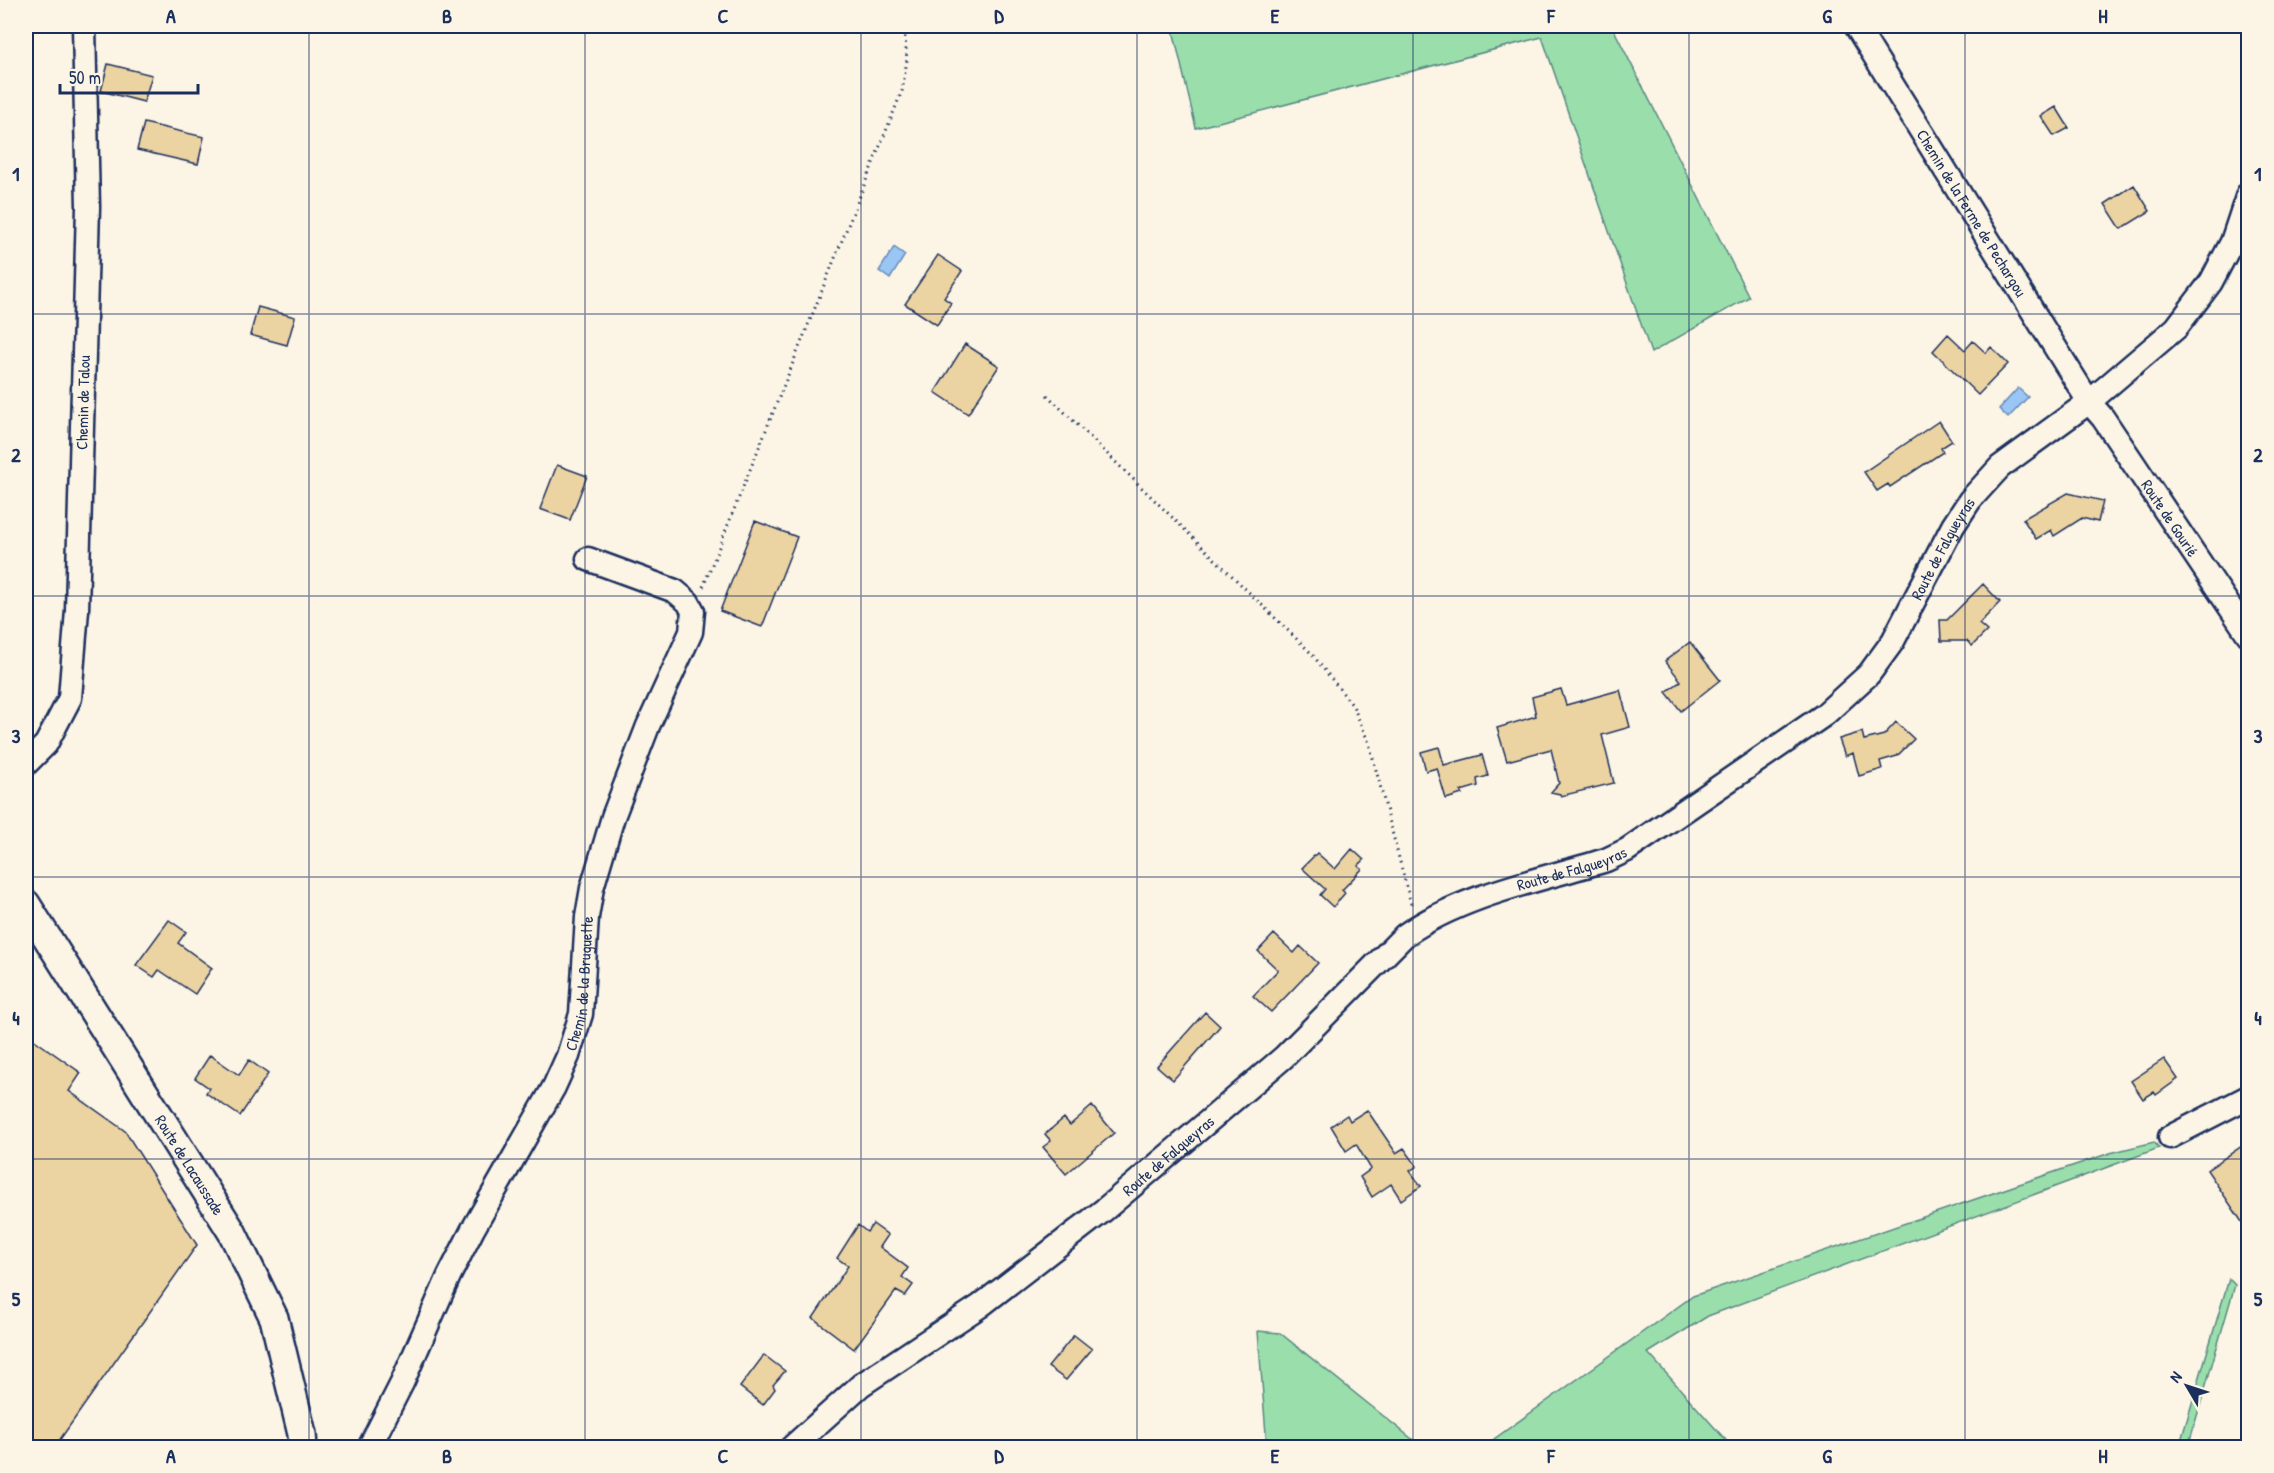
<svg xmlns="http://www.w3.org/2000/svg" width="2274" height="1473" viewBox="0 0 2274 1473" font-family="'Patrick Hand',sans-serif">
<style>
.green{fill:#9adfab;stroke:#5a8784;stroke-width:1.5}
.water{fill:#99c6f4;stroke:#678ab8;stroke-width:1.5}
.building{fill:#ecd3a2;stroke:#1b2f5e;stroke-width:1.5}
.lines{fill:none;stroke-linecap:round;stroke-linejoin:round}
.minor-casing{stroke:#1b2f5e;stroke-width:27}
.tertiary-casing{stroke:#1b2f5e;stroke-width:32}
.path{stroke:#1b2f5e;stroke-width:3;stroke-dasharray:1.5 4.5;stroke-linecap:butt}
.minor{stroke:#fcf5e5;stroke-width:22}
.tertiary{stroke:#fcf5e5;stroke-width:27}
.grid{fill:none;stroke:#1b2f5e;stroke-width:1.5;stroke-opacity:0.55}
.labels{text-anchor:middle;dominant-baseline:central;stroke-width:4.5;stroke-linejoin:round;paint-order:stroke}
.street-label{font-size:16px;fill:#1b2f5e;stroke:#fcf5e5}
.neatline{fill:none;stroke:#1b2f5e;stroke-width:2}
.grid-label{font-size:20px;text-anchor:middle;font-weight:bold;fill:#1b2f5e}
</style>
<rect width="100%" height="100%" fill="#fcf5e5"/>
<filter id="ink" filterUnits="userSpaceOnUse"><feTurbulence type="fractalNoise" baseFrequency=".0167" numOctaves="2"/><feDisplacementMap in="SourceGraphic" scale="12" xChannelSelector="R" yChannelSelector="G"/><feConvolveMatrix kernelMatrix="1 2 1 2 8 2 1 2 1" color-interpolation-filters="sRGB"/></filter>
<g filter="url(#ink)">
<path class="green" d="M1172,26H1612L1749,297L1651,353L1542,37L1196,128Z
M2154,1142L2159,1148L1708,1316L1648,1353L1732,1447H1483L1693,1296L2110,1153Z
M2229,1279L2235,1285L2188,1447H2179Z
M1258,1331L1280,1333L1422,1447H1267Z"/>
<path class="water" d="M894,247L905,255L890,279L879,271Z
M2018,388L2028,397L2008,418L1999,409Z"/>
<path class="building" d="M108,64L152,75L144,102L101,91Z
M2056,107L2069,128L2054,136L2041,116Z
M144,123L204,137L198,164L137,150Z
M2134,185L2150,211L2121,229L2105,204Z
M938,255L962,271L944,298L951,303L937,325L905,304Z
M258,307L295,317L287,345L250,335Z
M1948,334L1965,350L1973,341L1986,353L1991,347L2008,364L1978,395L1933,351Z
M965,344L999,366L968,414L935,392Z
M1939,421L1952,441L1941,448L1943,452L1890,487L1888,484L1877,491L1864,472Z
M557,465L587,476L570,520L540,509Z
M2068,493L2103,501L2098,522L2082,518L2054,536L2051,530L2036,539L2023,519Z
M755,521L797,537L762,627L720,611Z
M1983,584L2000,602L1979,624L1987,631L1972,646L1967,641H1941L1940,620H1947Z
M1690,642L1720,680L1681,711L1666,692L1681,681L1665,661Z
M1561,689L1566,705L1620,690L1630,727L1602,735L1614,783L1561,796L1560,794L1551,792L1559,783L1551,749L1507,761L1497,728L1536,716L1532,697Z
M1896,722L1914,739L1897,756L1880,761L1882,769L1859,776L1853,753L1845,756L1839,739L1862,732L1864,740L1884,735Z
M1439,747L1444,765L1482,755L1488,776L1477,779L1478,786L1461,791L1462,794L1446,799L1437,768L1426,771L1421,752Z
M1352,849L1364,860L1358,866L1362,869L1342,890L1345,893L1333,907L1320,895L1325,889L1302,868L1317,853L1335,869Z
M169,920L186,932L178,943L212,968L195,994L159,970L154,977L136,965Z
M1274,934L1294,953L1300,946L1318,963L1271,1012L1253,996L1278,970L1258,951Z
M1205,1012L1220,1026L1173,1080L1157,1066Z
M26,1034L81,1073L69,1091L125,1131L197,1245L54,1448H26Z
M210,1055L239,1075L249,1060L268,1074L240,1116L206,1093L209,1088L195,1078Z
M2164,1059L2178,1079L2156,1095L2154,1092L2143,1099L2131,1081Z
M1092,1106L1114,1133L1066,1174L1043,1147L1051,1141L1045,1134L1064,1118L1070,1125Z
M1367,1110L1396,1153L1404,1148L1417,1166L1410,1171L1421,1186L1401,1200L1391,1184L1372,1197L1360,1177L1371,1169L1356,1144L1346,1151L1331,1126L1347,1115L1350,1121Z
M2248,1142V1231L2207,1170Z
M873,1224L888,1235L880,1247L908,1268L902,1277L913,1285L905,1296L896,1291L854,1349L813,1318L848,1266L837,1258L858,1225L867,1232Z
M1074,1335L1092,1349L1066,1380L1048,1367Z
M764,1355L785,1371L773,1385L775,1389L763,1405L740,1387Z"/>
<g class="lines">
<defs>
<g id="minor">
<path id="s1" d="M1856,26L2089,402L2103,418L2248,634"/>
<path id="s2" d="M26,764L46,744L70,698L77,610L88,207L84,26"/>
<path d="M2170,1137L2248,1097"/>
<path id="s3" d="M369,1448L402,1383L449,1276L473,1229L554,1087L568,1056L581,1014L587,917L592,888L613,817L648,726L691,632L693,611L688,602L675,591L588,559"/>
<path id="s4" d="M791,1448L861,1385L980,1306L1104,1210L1284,1057L1405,935C1462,895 1540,880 1606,860L1627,850L1824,715L1869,674L1893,641L1953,526L1970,500L2000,467L2089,402L2176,328L2211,282L2232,242L2248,194"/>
</g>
<g id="tertiary">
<path id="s5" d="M26,904L232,1232L274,1318L302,1434L303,1448"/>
</g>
</defs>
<use href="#minor" class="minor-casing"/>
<use href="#tertiary" class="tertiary-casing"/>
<path class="path" d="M1047,395L1311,653L1353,706L1369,743L1412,908
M703,587L902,91L907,60L904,26"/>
<use href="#minor" class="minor"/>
<use href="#tertiary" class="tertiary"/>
</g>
</g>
<path class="grid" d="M309,26V1448M585,26V1448M861,26V1448M1137,26V1448M1413,26V1448M1689,26V1448M1965,26V1448M26,314H2248M26,596H2248M26,877H2248M26,1159H2248"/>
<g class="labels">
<g class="street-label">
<text stroke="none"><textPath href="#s1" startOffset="220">Chemin de la Ferme de Pechargou</textPath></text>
<text stroke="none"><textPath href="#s2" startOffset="376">Chemin de Talou</textPath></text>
<text stroke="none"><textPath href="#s1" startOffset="584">Route de Gourié</textPath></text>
<text stroke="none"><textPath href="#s4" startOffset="1486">Route de Falgueyras</textPath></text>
<text stroke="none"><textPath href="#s4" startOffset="982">Route de Falgueyras</textPath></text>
<text stroke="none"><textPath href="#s3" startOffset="514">Chemin de la Bruguette</textPath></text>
<text stroke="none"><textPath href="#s4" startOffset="478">Route de Falgueyras</textPath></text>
<text stroke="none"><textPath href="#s5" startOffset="308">Route de Lacaussade</textPath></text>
</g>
</g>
<rect width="2274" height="1473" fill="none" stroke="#fcf5e5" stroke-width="66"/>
<g transform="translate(2187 1386) rotate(309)" stroke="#fcf5e5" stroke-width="4.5" paint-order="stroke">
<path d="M0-4.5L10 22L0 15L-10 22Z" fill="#1b2f5e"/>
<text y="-9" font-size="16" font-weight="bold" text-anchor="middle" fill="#1b2f5e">N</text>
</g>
<path d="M60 84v9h138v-9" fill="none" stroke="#1b2f5e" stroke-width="3"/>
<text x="69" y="84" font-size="18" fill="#1b2f5e" stroke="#fcf5e5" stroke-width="4.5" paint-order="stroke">50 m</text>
<rect x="33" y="33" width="2208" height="1407" class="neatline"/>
<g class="grid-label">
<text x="171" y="23">A</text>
<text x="447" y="23">B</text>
<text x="723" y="23">C</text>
<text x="999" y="23">D</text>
<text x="1275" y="23">E</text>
<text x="1551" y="23">F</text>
<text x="1827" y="23">G</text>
<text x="2103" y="23">H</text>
<text x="16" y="181">1</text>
<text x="2258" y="181">1</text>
<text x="16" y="462">2</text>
<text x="2258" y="462">2</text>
<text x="16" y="743">3</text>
<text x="2258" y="743">3</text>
<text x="16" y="1025">4</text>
<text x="2258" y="1025">4</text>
<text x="16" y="1306">5</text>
<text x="2258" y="1306">5</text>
<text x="171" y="1463">A</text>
<text x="447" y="1463">B</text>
<text x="723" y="1463">C</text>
<text x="999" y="1463">D</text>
<text x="1275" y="1463">E</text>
<text x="1551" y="1463">F</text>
<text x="1827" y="1463">G</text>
<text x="2103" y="1463">H</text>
</g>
</svg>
